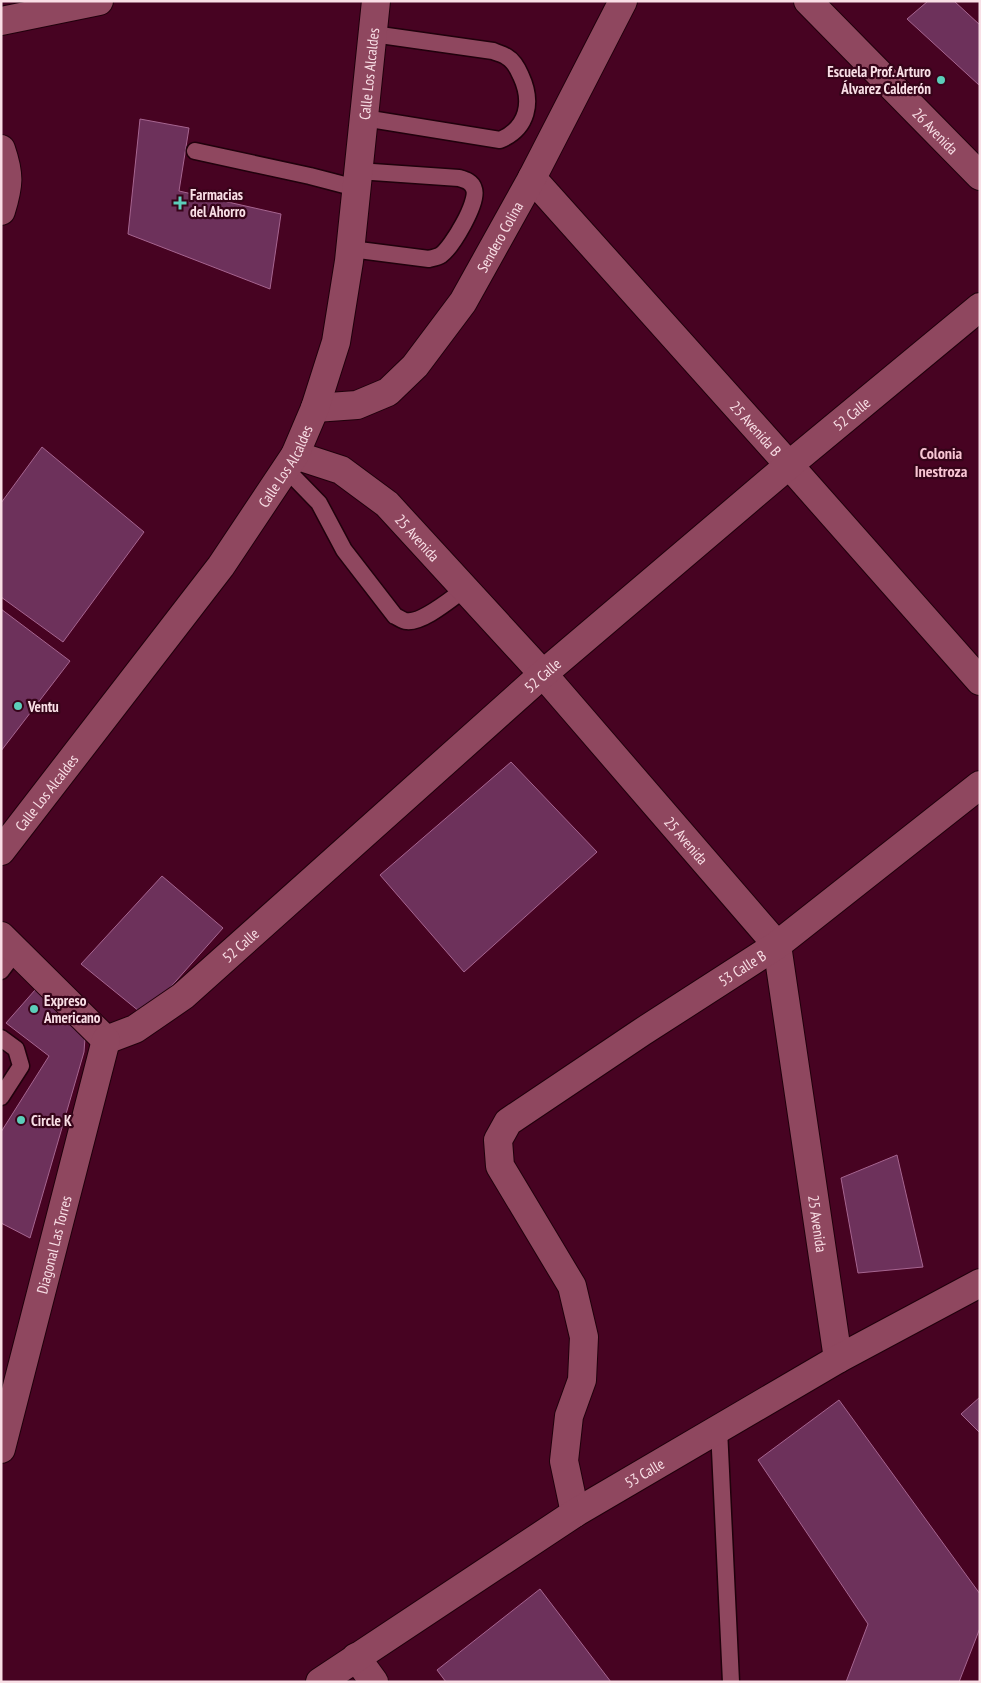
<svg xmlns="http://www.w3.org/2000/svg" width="981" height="1683" viewBox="0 0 981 1683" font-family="'PT Sans Narrow',sans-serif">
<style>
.building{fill:#6d315b;stroke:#a66590}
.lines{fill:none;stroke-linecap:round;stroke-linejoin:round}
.lane-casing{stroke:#20010c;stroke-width:19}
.street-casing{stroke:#20010c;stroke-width:30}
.secondary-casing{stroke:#20010c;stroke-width:30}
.lane{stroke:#8f475f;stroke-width:16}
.street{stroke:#8f475f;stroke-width:28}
.secondary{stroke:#8f475f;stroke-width:28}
.poi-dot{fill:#5cceba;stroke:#360419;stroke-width:2}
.labels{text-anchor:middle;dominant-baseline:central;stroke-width:4.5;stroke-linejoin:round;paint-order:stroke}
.poi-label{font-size:15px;font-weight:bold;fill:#f9dfe6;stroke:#360419;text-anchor:start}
.street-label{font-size:15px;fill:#f9dfe6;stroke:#360419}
.neighbourhood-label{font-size:16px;font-weight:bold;fill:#f8c5d3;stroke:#360419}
</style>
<rect width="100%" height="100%" fill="#470322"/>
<path class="building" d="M928,1H954L980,25L979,85L907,19Z
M140,119L189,128L179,191L281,214L270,289L128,234Z
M42,447L144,532L63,642L1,597V503Z
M1,609L70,661L1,751Z
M511,762L597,852L464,972L380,875Z
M162,876L223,928L145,1016L81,964Z
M35,990L85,1038L84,1052L30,1238L1,1223V1132L49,1056L6,1023Z
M897,1155L923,1267L858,1273L841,1178Z
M980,1397V1433L961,1414Z
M839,1400L980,1594V1628L959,1682H846L868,1624L758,1460Z
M540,1589L611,1682H446L437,1670Z"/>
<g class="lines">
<defs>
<path id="lane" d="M364,118L500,140C528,128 533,102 521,76C518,69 514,61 507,57C503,54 497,53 493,51L373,34
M195,151L310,176L356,188
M351,249L429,259C433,258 438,257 441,255C452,247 479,202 474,189C472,182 466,180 459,178L358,171
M286,469L319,503L344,550L395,616C398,617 403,621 406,621C422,624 452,598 465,589
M1,971L16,951
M1,1038L16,1049L21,1066L1,1097
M719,1429L731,1682"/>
<g id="street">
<path id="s1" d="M808,1L980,176"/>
<path d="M1,21L99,1"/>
<path d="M1,149C10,175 9,185 1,211"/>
<path id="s2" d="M532,178L789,465L980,681"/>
<path id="s3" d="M315,408L357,405L388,392L415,366L463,302L532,178L623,1"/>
<path id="s4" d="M295,455L341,470L387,504L543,674L777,945L838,1359"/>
<path d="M1,936L106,1040"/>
<path id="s5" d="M106,1040L135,1029L183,996L543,674L789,465L980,307"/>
<path id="s6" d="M1,1449L106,1040"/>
<path id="s7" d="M575,1513L564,1461L569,1416L582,1380L584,1337L572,1286L500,1166L498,1140L508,1122L642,1032L777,945L980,785"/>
<path d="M356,1657L374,1682"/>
<path id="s8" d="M320,1682L575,1513L838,1359L980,1283"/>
</g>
<g id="secondary">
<path id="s9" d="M1,851L221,566L295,455L315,408L336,342L349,261L376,1"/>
</g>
</defs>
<use href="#lane" class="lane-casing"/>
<use href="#street" class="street-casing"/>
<use href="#secondary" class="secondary-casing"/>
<use href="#lane" class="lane"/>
<use href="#street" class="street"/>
<use href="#secondary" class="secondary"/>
</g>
<g class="poi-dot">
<circle cx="941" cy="80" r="5"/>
<path d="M177.5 195.5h5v5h5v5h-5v5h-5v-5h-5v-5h5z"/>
<circle cx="18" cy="706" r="5"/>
<circle cx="34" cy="1009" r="5"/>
<circle cx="21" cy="1120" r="5"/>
</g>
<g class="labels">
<g class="poi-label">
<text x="931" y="71" text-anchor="end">Escuela Prof. Arturo<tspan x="931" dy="17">Álvarez Calderón</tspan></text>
<text x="190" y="194">Farmacias<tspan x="190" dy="17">del Ahorro</tspan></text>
<text x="28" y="706">Ventu</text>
<text x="44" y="1000">Expreso<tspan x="44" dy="17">Americano</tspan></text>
<text x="31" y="1120">Circle K</text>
</g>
<g class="street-label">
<text stroke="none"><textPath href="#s9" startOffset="884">Calle Los Alcaldes</textPath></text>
<text stroke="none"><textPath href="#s1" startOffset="182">26 Avenida</textPath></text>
<text stroke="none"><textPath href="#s3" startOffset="268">Sendero Colina</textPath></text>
<text stroke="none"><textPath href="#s5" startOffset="976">52 Calle</textPath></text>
<text stroke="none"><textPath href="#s2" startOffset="336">25 Avenida B</textPath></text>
<text stroke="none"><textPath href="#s9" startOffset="479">Calle Los Alcaldes</textPath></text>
<text stroke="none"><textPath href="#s4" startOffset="151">25 Avenida</textPath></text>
<text stroke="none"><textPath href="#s5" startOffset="571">52 Calle</textPath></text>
<text stroke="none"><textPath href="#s9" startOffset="74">Calle Los Alcaldes</textPath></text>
<text stroke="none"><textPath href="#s4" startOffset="556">25 Avenida</textPath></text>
<text stroke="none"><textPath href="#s5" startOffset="166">52 Calle</textPath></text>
<text stroke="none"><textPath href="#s7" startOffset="699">53 Calle B</textPath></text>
<text stroke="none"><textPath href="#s4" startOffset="976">25 Avenida</textPath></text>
<text stroke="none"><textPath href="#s6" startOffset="211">Diagonal Las Torres</textPath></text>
<text stroke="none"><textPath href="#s8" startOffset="386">53 Calle</textPath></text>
</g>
<g class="neighbourhood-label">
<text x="941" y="453">Colonia<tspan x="941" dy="18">Inestroza</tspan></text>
</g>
</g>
<rect width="981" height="1683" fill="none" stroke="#f9dfe6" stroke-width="5"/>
</svg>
